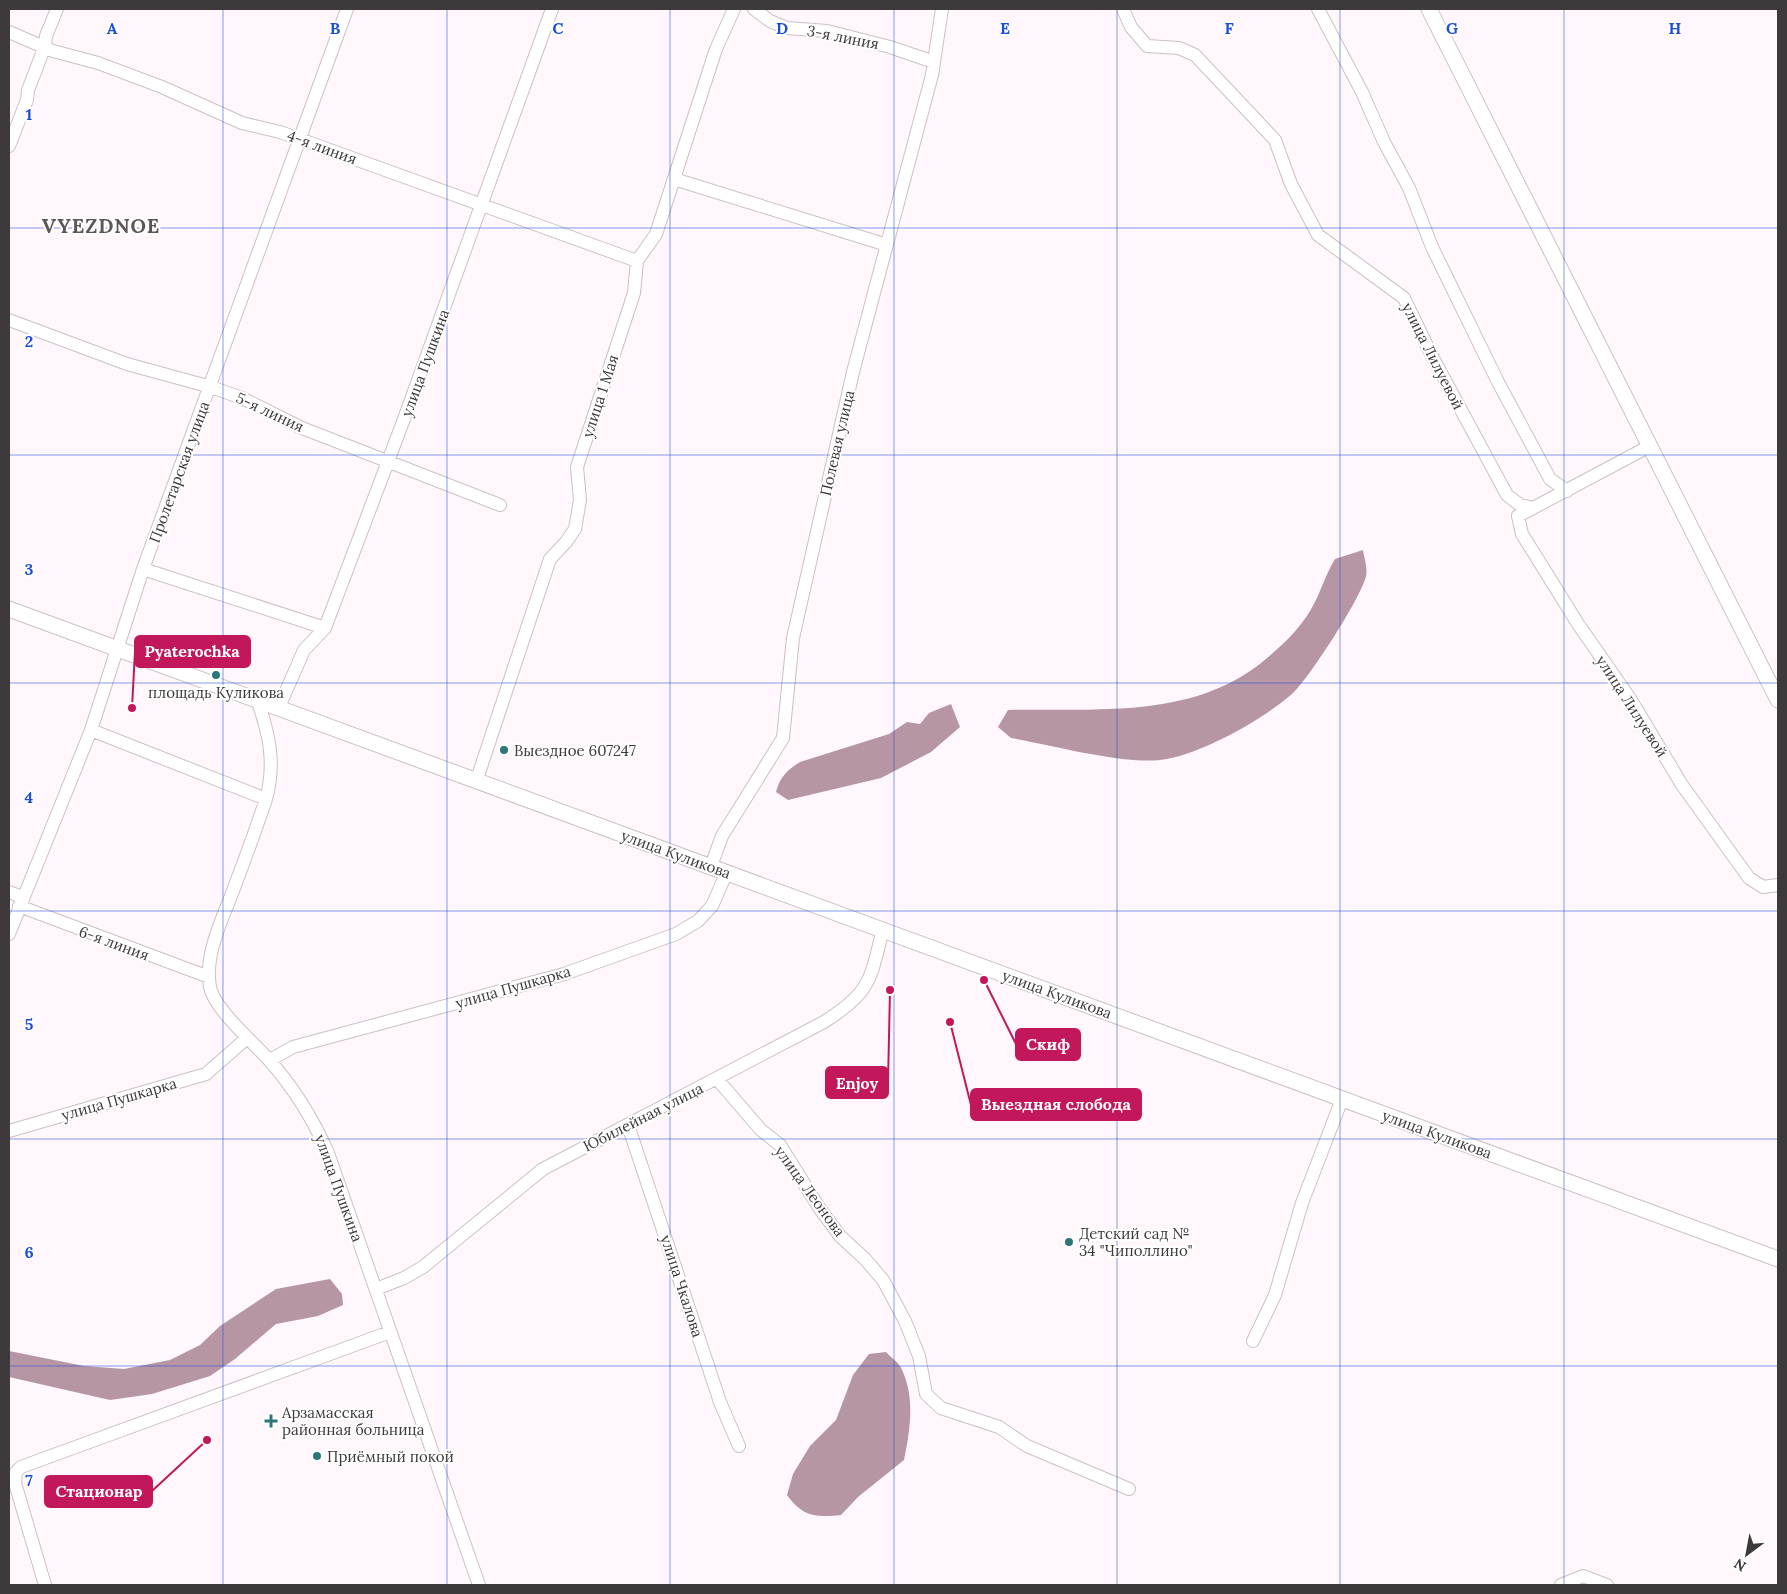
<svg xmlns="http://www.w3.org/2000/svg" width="1787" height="1594" viewBox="0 0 1787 1594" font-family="Lora,serif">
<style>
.water{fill:#b695a5}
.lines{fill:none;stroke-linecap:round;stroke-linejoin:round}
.minor-casing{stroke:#ccc0c5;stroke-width:14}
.major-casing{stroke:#ccc0c5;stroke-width:17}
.minor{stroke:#fff;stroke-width:12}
.major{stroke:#fff;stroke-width:15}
.grid{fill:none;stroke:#1d4ed8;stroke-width:1;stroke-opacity:0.55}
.poi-dot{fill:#2c7678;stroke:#fff;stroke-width:2}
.labels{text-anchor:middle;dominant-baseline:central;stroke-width:4;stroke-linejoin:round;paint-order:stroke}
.street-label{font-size:15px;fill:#3e393b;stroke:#fff}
.poi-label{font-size:15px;fill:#3e393b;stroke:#fff;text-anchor:start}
.district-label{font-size:20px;font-weight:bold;letter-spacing:1px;fill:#5e5559;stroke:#fff}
.grid-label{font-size:16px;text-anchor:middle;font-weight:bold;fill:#1d4ed8;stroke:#fff;stroke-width:4;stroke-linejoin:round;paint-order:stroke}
.leader{fill:none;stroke:#c2185b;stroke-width:2}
.callout-dot{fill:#c2185b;stroke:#fff;stroke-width:2}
.callout{fill:#c2185b;stroke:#c2185b;stroke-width:2}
.callout-label{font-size:16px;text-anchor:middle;font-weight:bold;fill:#fff}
</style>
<rect width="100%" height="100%" fill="#fff7fb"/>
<path class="water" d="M1363,550C1364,557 1368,569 1366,576C1361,598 1308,680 1292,694C1262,720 1200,755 1160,760C1121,764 1052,745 1011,738L998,727L1008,710C1101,708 1202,721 1275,651C1288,640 1301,626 1310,611C1320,595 1325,575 1335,559Z
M951,704L960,727L931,752L881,778L788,800L776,792C780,777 787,770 800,762L889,734L907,722L920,724L929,713Z
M330,1279L342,1294L343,1305L318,1316L276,1324L235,1359L210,1376L152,1394L110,1400L9,1377V1351L84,1366L124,1369L170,1360L200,1345L220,1326L276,1289Z
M886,1352C890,1357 897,1361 900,1366C916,1395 910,1431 904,1460L858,1497L841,1515C815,1518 802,1516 787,1495L793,1474L810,1446L836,1420L853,1375L869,1354Z"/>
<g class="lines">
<defs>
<path id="minor" d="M754,9L770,21L787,28L827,31L890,47L934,62
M1123,9L1131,27L1147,46L1179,48L1195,55L1275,140L1291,184L1318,235L1404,298L1433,358L1507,495L1520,505L1533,508L1650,446
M1318,9L1362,92L1384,142L1409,188L1432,247L1498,382L1550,479L1567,491
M9,32L53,51L98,63L162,87L242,123L280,132L637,261
M9,146L27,100L28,90L45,46L46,36L57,9
M674,179L887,245
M9,320L127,364L211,387L242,398L302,428L500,505
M1533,508L1518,516L1522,534L1578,624L1631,700L1682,785L1749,878L1763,887L1778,885
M143,569L325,628
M257,699C269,733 276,763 266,799C256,829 245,859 234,888C223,918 204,954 210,987C214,1009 254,1043 269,1060C294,1088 313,1119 328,1153L479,1585
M279,707L304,650L325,628L404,419L552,9
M91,730L266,799
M476,782L550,559L566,542L575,529L580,500L577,467L634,293L637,261L656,234L716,49L734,9
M711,866L722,836L783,738L793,638L853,372L932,75L942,9
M9,892L22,897
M19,906L209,977
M9,934L91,730L143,569L347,9
M270,1060L293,1047L564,974L676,934L698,921L712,906L727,872
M717,1079L761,1130L780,1145L820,1209L840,1236L865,1259L883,1280L905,1321L919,1356L926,1394L941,1408L999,1427L1027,1446L1129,1489
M628,1125L720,1402L739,1446
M9,1131L206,1074L247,1038
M376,1289L404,1278L423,1267L543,1169L824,1022C871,992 870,981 883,929
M1253,1341L1275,1295L1302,1203L1342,1099
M45,1585L15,1483L16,1472L21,1467L390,1332
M1561,1585L1583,1576L1607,1585"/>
<path id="major" d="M1429,9L1778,700
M9,609L1778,1259"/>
</defs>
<use href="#minor" class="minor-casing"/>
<use href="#major" class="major-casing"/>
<use href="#minor" class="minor"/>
<use href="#major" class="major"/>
</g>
<path class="grid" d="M223,9V1585M447,9V1585M670,9V1585M894,9V1585M1117,9V1585M1340,9V1585M1564,9V1585M9,228H1778M9,455H1778M9,683H1778M9,911H1778M9,1139H1778M9,1366H1778"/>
<g class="poi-dot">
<circle cx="216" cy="675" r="5"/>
<circle cx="504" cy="750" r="5"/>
<circle cx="1069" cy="1242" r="5"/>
<path d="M268.5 1413.5h5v5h5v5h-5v5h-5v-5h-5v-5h5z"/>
<circle cx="317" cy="1456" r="5"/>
</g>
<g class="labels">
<g class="street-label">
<text transform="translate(843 37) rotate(11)">3-я линия</text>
<text transform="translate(322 147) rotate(20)">4-я линия</text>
<text transform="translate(1433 356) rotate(63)">улица Лилуевой</text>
<text transform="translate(425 363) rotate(-70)">улица Пушкина</text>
<text transform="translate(600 396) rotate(-72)">улица 1 Мая</text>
<text transform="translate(270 412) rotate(25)">5-я линия</text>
<text transform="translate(837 443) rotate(-77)">Полевая улица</text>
<text transform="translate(179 472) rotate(-70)">Пролетарская улица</text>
<text transform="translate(1632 706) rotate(57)">улица Лилуевой</text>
<text transform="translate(676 854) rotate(20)">улица Куликова</text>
<text transform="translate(114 943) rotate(20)">6-я линия</text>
<text transform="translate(513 987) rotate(-16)">улица Пушкарка</text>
<text transform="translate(1057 994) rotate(20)">улица Куликова</text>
<text transform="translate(119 1099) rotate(-16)">улица Пушкарка</text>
<text transform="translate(643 1117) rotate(-27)">Юбилейная улица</text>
<text transform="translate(1437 1134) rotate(20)">улица Куликова</text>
<text transform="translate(339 1188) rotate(70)">улица Пушкина</text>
<text transform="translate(810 1191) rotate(54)">улица Леонова</text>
<text transform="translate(682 1286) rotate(72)">улица Чкалова</text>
</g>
<g class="poi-label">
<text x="216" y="692" text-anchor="middle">площадь Куликова</text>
<text x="514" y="750">Выездное 607247</text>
<text x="1079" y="1233">Детский сад №<tspan x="1079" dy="17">34 "Чиполлино"</tspan></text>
<text x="282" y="1412">Арзамасская<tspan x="282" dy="17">районная больница</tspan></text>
<text x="327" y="1456">Приёмный покой</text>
</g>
<g class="district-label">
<text x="101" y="225">VYEZDNOE</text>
</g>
</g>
<g class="grid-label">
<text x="112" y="34">A</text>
<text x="335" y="34">B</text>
<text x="558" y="34">C</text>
<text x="782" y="34">D</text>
<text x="1005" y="34">E</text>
<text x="1229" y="34">F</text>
<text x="1452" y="34">G</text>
<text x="1675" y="34">H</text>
<text x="29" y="120">1</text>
<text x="29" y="347">2</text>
<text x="29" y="575">3</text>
<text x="29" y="803">4</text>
<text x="29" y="1030">5</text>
<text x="29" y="1258">6</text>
<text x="29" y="1486">7</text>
</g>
<path class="leader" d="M132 708L135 651M984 980L1016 1044M890 990L888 1083M950 1022L971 1105M207 1440L152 1491"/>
<g class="callout-dot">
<circle cx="132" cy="708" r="5"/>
<circle cx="984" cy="980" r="5"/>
<circle cx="890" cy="990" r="5"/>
<circle cx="950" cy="1022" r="5"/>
<circle cx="207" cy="1440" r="5"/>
</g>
<g class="callout">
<rect x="135" y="636" width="115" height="31" rx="5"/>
<rect x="1016" y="1029" width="64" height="31" rx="5"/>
<rect x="826" y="1067" width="62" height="31" rx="5"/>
<rect x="971" y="1089" width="170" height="31" rx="5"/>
<rect x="45" y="1476" width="107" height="31" rx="5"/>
</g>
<g class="callout-label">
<text x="192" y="657">Pyaterochka</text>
<text x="1048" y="1050">Скиф</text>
<text x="857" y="1089">Enjoy</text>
<text x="1056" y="1110">Выездная слобода</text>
<text x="99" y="1497">Стационар</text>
</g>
<rect width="1787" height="1594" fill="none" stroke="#3e393b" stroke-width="20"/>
<g transform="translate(1747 1554) rotate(212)" stroke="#ffffff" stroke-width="4" paint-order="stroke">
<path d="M0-4L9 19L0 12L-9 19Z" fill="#3e393b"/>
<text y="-8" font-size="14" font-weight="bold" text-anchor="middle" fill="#3e393b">N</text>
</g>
</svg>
